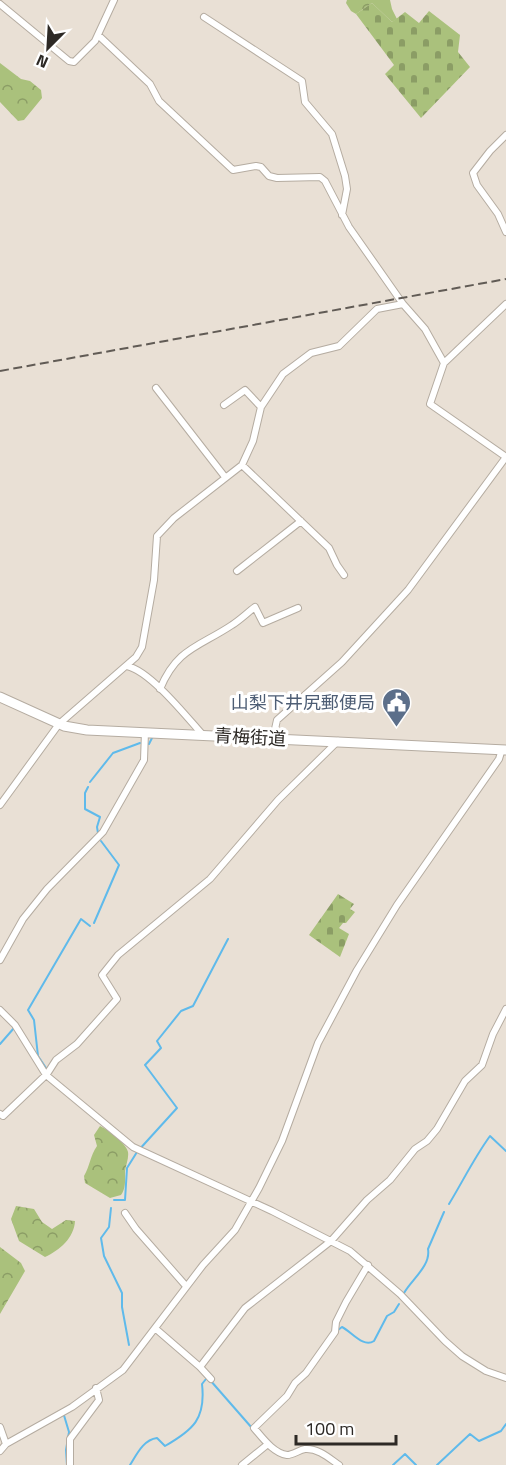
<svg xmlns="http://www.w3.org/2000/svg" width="506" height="1465" viewBox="0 0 506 1465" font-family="'Titillium Web','Noto Sans JP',sans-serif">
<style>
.forest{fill:url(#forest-crowns)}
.cemetery{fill:url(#cemetery-stones)}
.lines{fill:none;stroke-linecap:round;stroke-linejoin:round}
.stream{stroke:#5fbaeb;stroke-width:2}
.street-casing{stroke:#b5aca1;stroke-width:8}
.secondary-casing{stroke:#b5aca1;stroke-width:11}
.street{stroke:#fff;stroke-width:6}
.secondary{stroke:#fff;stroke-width:9}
.rail{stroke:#615b55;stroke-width:2;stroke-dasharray:9 4.5;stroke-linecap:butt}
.labels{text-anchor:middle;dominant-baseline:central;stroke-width:6;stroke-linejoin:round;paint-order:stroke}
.service-label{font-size:18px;fill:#4e5e75;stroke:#fff;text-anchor:end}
.street-label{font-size:18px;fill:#2d2925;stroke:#fff}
</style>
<defs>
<pattern id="forest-crowns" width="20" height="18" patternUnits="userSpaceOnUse" patternTransform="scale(1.5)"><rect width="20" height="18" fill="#aac17c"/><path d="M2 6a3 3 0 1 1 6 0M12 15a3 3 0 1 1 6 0" fill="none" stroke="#8b9d65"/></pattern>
<pattern id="cemetery-stones" width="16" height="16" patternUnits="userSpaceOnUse" patternTransform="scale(1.5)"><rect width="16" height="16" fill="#aac17c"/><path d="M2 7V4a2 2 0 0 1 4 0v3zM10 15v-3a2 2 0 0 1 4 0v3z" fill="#8b9d65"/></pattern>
</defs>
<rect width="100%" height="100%" fill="#e9e0d5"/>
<path class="forest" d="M347,0H390L392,9L397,19L392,22L372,3L356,14L351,11L346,3Z
M0,63L21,79L30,81L41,90L42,98L24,120L18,121L0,102Z
M100,1126C107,1129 127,1144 128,1152C129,1158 126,1165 125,1171C125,1180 126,1188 121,1195L110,1198L85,1183L84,1176C90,1166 90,1156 97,1146L94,1135Z
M16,1206L34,1209L42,1222L52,1229L66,1220L75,1221C74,1238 60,1250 45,1257L19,1241L11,1219Z
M0,1247L21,1263L25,1271L0,1314Z"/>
<path class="cemetery" d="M372,3L392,22L405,12L419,23L429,11L460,35L458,52L470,67L421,118L385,74L394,65L356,14Z
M338,894L354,904L350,909L355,912L346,923H343L339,928L349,934L340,957L309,935Z"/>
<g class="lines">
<path class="stream" d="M149,744L153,736
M90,782L113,753L140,743
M88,787L85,793V809L100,817L97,827L98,833
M94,923L119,865L101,841
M0,1044L14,1028
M48,1071L38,1056L34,1020L28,1010L81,919L90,926
M114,1200H125L127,1168L137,1152L177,1108L145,1065L161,1048L157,1041L181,1011L193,1006L228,939
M449,1204C463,1181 474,1158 490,1136L506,1151
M111,1208L109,1227L101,1238L104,1256L122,1293V1307L129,1345
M404,1293C411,1280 431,1266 428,1249L444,1212
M338,1330L342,1327C352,1332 363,1348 374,1341L387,1316L394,1312L399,1304
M210,1380L252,1428
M63,1412L69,1432L66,1450L67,1465
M130,1465C137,1454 143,1440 157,1438L165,1446C193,1430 206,1419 202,1384L206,1379
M393,1465L405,1454L416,1465
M437,1465L470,1434L479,1441L501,1431L506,1424"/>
<defs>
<path id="street" d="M0,4L69,61L74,62L95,41L114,0
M204,17L302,81L305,102L332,134L345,176L347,189L342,215
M98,35L150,84L159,101L233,170L256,166L261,167L269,176L277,178L320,177L325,181L349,227L403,304L425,329L444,363
M506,135L490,151L473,173L477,185L498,214L506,232
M506,304L444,363L430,404L506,457
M156,388L225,477
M224,405L245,390L261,407
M242,465L329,548L337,565L344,575
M237,571L301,521
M127,666C150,671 186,716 202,734
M160,689C177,648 199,647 232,625C240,620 247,613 255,607L263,623L298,608
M273,738L277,720L342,662L408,590L506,457
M0,805L59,724L136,657L142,647L154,580L157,536L174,518L242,465L253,441L261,407L283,374L311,353L339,346L377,309L403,304
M0,960L23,919L47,889L103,832L144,760L145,732
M0,1010L15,1025L46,1075L133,1147L272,1211L350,1251L400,1294L445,1341L462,1356L486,1371L506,1378
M0,1114L3,1116L47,1074L56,1060L77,1044L117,999L102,975L118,955L210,879L278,800L338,741
M125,1213L136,1229L186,1286
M156,1329L200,1367
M211,1379L200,1367L245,1308L331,1241L367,1200L390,1180L415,1149L427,1141L437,1129L465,1081L482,1065L493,1034L506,1009
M0,1427L6,1444
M0,1451L6,1444L72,1407L123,1370L203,1265L235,1230L259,1188L282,1141L318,1043L357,970L397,905L499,759L502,749
M70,1465V1439L99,1400L96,1388
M242,1465L268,1444
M339,1465C329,1458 318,1448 305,1449C299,1450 293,1455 287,1455C273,1453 262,1437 254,1428L287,1396L295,1383L306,1373L335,1332L336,1322L346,1302L368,1265"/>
<path id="secondary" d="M0,697L64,726L87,730L506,750"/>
</defs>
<use href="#street" class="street-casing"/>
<use href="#secondary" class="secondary-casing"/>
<use href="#street" class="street"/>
<use href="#secondary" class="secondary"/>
<path class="rail" d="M0,371L506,279"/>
</g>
<defs>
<symbol id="civic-pin" viewBox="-11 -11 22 30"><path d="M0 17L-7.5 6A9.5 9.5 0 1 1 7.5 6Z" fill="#5c6f8a" stroke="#fff"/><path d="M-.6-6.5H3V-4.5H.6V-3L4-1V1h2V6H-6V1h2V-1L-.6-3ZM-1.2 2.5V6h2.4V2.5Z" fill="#fff"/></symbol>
</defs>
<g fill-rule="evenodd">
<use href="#civic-pin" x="380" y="686" width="33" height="45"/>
</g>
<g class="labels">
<g class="service-label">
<text x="375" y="702">山梨下井尻郵便局</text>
</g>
<g class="street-label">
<text transform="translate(250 737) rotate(3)">青梅街道</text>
</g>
</g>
<g transform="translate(48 48) rotate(204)" stroke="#ffffff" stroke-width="4.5" paint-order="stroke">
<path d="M0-4.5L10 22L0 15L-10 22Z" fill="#2d2925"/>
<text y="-9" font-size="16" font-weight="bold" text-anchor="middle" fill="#2d2925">N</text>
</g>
<path d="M296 1435v9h100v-9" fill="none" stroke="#2d2925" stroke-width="3"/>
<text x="305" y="1435" font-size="18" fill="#2d2925" stroke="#ffffff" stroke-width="4.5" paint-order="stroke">100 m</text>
</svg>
